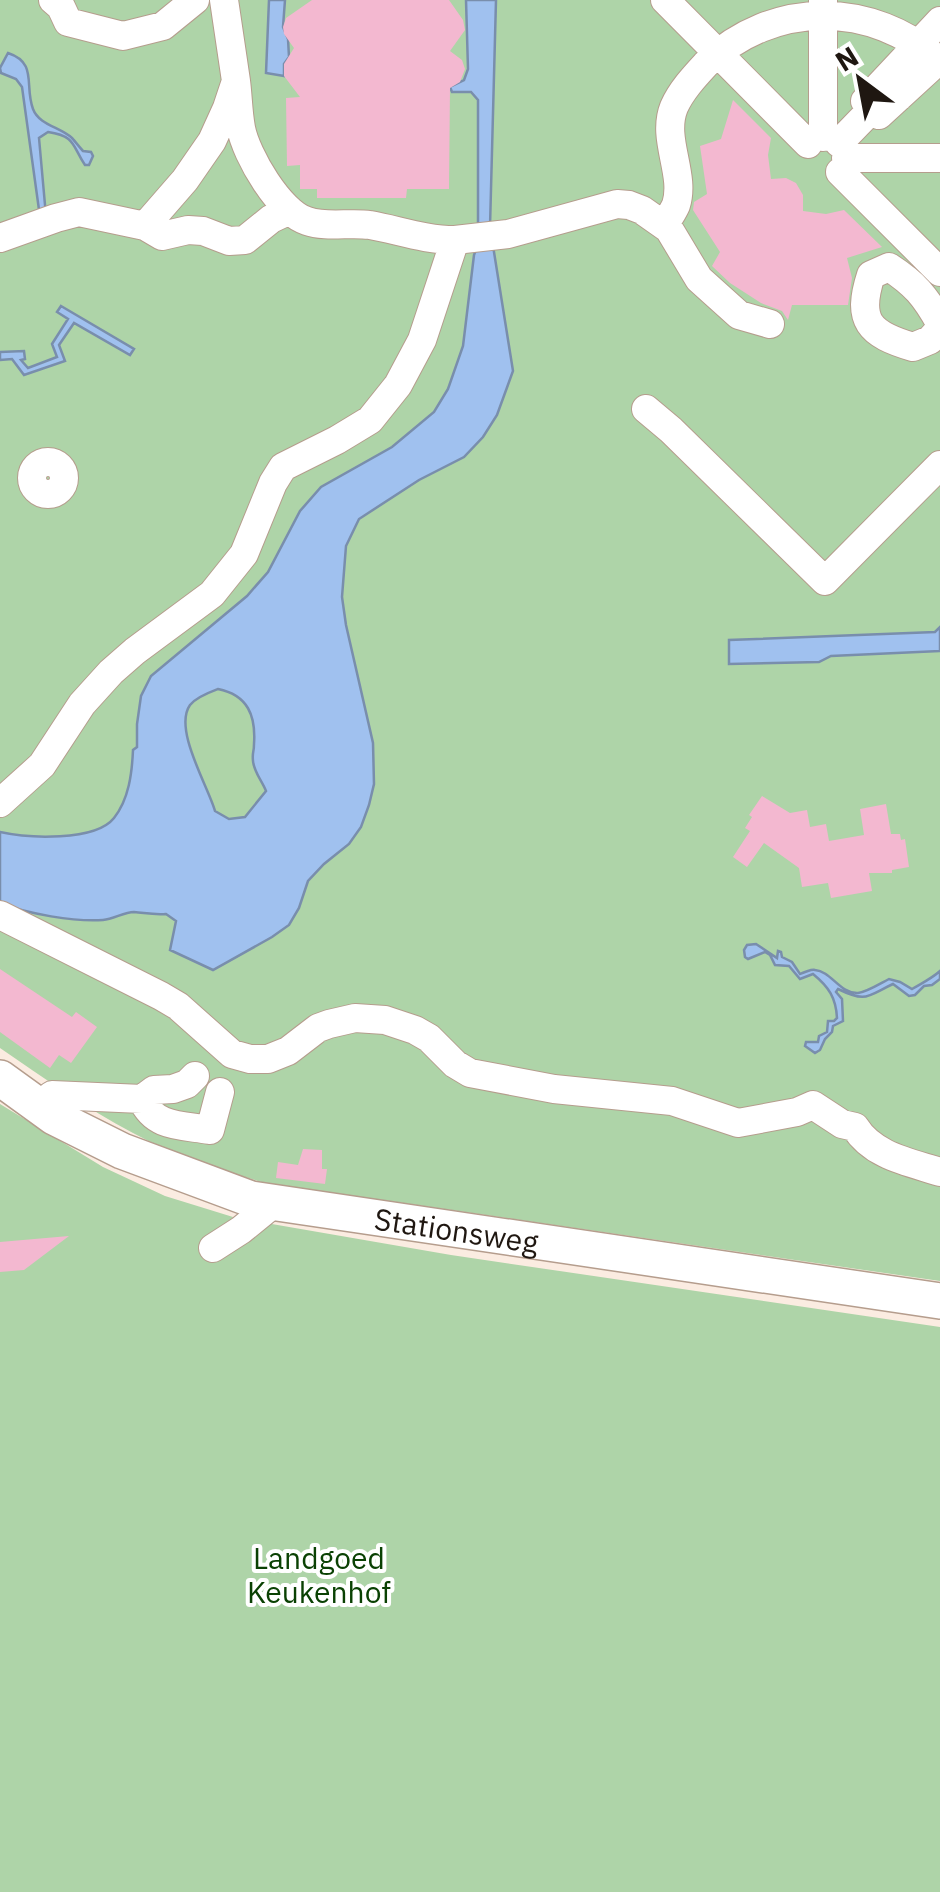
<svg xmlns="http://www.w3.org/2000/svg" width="940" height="1892" viewBox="0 0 940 1892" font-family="'IBM Plex Sans',sans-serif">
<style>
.green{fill:#aed4a8}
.water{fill:#a0c1ef;stroke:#798eac;stroke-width:2.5;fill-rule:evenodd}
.building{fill:#f3b8d0}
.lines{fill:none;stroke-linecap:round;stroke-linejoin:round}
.minor-casing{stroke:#b59d8d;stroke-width:30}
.major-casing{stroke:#b59d8d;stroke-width:38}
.minor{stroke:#fff;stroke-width:28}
.major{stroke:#fff;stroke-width:35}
.labels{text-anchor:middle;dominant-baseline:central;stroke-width:8;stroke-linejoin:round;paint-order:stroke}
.street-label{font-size:30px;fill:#1f1711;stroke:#fff}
.park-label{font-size:30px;fill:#0a4103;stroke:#fff}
</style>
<rect width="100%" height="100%" fill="#fbece1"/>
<path class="green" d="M0,0H940V1281L265,1183C221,1170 174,1155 133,1133C86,1108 44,1078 0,1048Z
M0,1104L103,1167L165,1196L233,1217L223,1232L266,1223L451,1255L940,1327V1892H0Z"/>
<path class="water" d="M269,0H285L283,27L288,39L289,57L284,64V76L266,73Z
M466,0H496L490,227L513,371L497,415L483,437L464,457L419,480L359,519L346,546L342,597L346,625L373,743L374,784L369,805L361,827L349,844L324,864L308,881L299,908L289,925L272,937L213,970L170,950L176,921L166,914C153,915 146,913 134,912C124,912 114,919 103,920C75,922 27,914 0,903V832C27,838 95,842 114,818C129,799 132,773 133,750L137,747V724L141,696L151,676L247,596L268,572L300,511L321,487L392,447L434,412L448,389L463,346L474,255L478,244V100L471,92H452L450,87L464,80L468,69ZM218,689C248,695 256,716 254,744C254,754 252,751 253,761C254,772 262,781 266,791L245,817L229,819L215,811C208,786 173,729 190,705C196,697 210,692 218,689Z
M8,53C38,63 24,85 33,109C39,125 60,127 72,138C73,139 81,149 83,151L91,152L93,156L89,165H85C72,146 76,136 48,132L39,138L46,216L40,217L22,87L16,79L1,73L0,68Z
M61,306L134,349L130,355L74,323L59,345L65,361L24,375L12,359L0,360V352L24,351L25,359L21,360L28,368L57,357L52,344L68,319L57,312Z
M940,627V651L831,656L819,662L729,664V640L935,632Z
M756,944L777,958L778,951L781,952L782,957L792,962L800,974C802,973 812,969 815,970C831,971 840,994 858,993C867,992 881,983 889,979L900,982L912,989C922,983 931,979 940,971V979L932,985L924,986L915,995L909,996L893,984C867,996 867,1003 838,989L836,992L842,999L843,1021L833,1026L832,1032L825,1039L820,1050L815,1053L805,1046L806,1042H818L819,1036L827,1032L828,1021H834L837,1018C836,998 829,987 813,974L800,979L789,966L775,965L770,955L765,952L748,959L745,957L744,950L747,945Z"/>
<path class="building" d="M312,0H449L463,20L465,30L450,51L462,60L465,69L460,82L450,88L449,189H407L406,198H317V189H300V165L287,166L286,98L300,97L284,76V64L294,48L284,34L283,27L286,18Z
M733,100L771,138L768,155L771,179L786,178L796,183L803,195V211L826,214L844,210L882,247L847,258L852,278L848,305H792L788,320L782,311L761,303L730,283L712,266L720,252L693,210L694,202L707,194L700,146L721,139Z
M762,796L790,813L807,810L810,827L826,824L829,841L864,835L860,809L886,804L891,834H900L901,840L905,839L909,867L892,870V873H869L872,891L831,898L828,883L802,887L799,868L764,843L747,867L733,857L750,831L745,828L752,817L749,815Z
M0,969L72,1017L76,1012L97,1027L71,1063L59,1055L50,1068L0,1032Z
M303,1149L322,1150V1169H327L325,1184L276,1178L278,1162L298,1165Z
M69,1236L24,1270L0,1272V1242Z"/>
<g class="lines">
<defs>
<path id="minor" d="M53,0L61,7L68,22L123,36L163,26L195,0
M665,0L808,144
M823,0V137
M236,81C238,96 238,112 241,128C246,155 280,213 307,221C327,228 349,222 370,225C398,230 425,240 455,240
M872,109L865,101L940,21
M872,109L879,115L940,59
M839,143L872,109
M846,158H940
M840,172L940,272
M664,225C668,219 673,212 676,205C686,174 661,139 674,107C681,91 694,77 706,64C772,0 873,0 940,62
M145,226L185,180L212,141L227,108L236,81L224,0
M0,238L56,218L79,212L145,226L162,236L188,230L203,231L229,241L245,240L271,219L288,211
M940,323C925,296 915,284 889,267L871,275C856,321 869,334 913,347L930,340L940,329
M646,409L671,430L825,581L940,465
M32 478a16 16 0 1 1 32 0a16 16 0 1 1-32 0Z
M0,803L42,765L82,704L111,672L135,651L212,594L244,554L273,483L283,467L337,440L370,420L398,385L422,340L455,240L508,234L617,204L629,205L642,210L669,229L699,279L739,315L770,324
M0,915L161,996L178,1006L232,1054L250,1059H268L288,1051L318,1028L329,1024L355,1018L385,1020L415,1030L429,1038L455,1064L470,1073L554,1089L672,1101L738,1123L797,1112L813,1105L842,1124L855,1127C873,1156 909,1162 940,1172
M142,1099C154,1128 182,1125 210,1130L220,1092
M38,1106L52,1095L142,1099L154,1090L173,1089L187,1084L195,1076
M213,1248L241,1230L273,1204"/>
<g id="major">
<path id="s1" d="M0,1078L54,1117L122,1151L251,1199L940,1301"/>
</g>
</defs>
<use href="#minor" class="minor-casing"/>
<use href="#major" class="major-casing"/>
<use href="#minor" class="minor"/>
<use href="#major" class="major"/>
</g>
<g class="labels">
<g class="street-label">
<text stroke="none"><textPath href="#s1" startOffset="488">Stationsweg</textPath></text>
</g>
<g class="park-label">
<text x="319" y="1557">Landgoed<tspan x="319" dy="34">Keukenhof</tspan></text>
</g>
</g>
<g transform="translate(860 80) rotate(328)" stroke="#ffffff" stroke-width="8" paint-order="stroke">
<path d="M0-8L18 38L0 25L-18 38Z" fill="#1f1711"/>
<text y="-15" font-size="28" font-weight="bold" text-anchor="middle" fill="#1f1711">N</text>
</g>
</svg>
